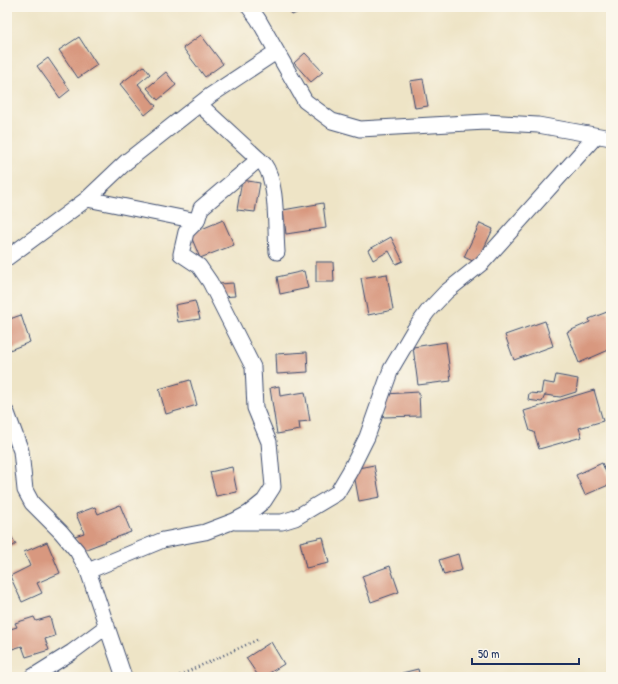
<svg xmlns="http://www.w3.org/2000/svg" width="618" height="684" viewBox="0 0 618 684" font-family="'Patrick Hand',sans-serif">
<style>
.building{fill:#d8987f}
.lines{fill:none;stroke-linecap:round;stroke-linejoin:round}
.minor-casing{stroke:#3b4a6e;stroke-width:17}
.path{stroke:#3b4a6e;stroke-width:2.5;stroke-dasharray:1 3;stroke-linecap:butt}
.minor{stroke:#fff;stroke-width:15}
</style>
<rect width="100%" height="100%" fill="#fbf7ec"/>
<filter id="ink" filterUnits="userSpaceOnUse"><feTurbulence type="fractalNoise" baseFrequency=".025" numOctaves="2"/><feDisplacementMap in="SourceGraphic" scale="8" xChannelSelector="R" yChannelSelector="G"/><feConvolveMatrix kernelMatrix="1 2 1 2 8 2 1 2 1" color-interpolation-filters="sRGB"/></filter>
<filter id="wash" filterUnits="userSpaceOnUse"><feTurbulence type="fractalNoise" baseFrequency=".012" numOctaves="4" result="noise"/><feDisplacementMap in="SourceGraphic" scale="16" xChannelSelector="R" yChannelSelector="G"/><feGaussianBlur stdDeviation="0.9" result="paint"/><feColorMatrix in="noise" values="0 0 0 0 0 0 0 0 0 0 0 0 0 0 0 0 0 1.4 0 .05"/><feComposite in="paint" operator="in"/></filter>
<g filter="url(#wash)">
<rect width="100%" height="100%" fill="#eee4c6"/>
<g id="blocks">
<path class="building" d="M288,7H307V8L292,15Z
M201,35L223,64L205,77L183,48Z
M79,37L97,65L78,78L59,50Z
M305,53L323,72L311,82L294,63Z
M48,58L70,90L60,98L37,66Z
M144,66L150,74L138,84L156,106L145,115L120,84Z
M166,72L176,85L158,100L147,88Z
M423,79L428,106L415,108L410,81Z
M242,180L260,183L255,212L237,210Z
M323,203L326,228L286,234L283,210Z
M223,220L234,245L200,258L190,234Z
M480,223L493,229L477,263L464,257Z
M391,237L403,261L396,264L389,251L373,260L368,250Z
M316,262H333L334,282H316Z
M304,271L308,288L280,294L277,277Z
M387,274L393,310L368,315L361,278Z
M233,283L235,296L222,297L219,284Z
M195,301L200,319L178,322L175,305Z
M607,312L611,321V349L579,363L567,332L590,322L589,319Z
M21,315L30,342L7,351V320Z
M545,321L553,346L514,360L505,335Z
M446,342L451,381L418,385L413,347Z
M307,352L308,372L277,374L276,354Z
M556,375L578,379L576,392L560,397L545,395L542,402L528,400L529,393L541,394L543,382L554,384Z
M190,380L197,405L166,414L159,389Z
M279,386L280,396L305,392L310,421L299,422L300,430L277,434L270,388Z
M594,390L603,421L579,428L582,437L539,449L534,432L530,431L524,411Z
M419,392L420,416L383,417L385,394Z
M602,463L611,484L585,495L576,475Z
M374,465L380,497L359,501L353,469Z
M232,467L237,492L216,496L210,472Z
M120,505L131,532L81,551L75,536L84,533L76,514L95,507L98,514Z
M7,530L16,544L7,550Z
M323,537L329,563L306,568L300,542Z
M47,542L60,573L37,583L42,593L22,602L10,576L30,566L24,552Z
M458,554L462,570L444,575L439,560Z
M390,566L399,592L371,602L362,576Z
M34,617L36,621L50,617L55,636L45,639L49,650L26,657L22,646L9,650L7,630L17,627L15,623Z
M271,642L284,664L263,677H259L246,658Z
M418,669L420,677H403L402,673Z"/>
</g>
</g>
<g filter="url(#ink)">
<use href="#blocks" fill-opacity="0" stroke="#3b4a6e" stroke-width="1"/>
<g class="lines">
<defs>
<path id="minor" d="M249,7L258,19L305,101L332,121L360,129L486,122L538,125L611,138
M200,105L264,164C278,183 275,227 277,252
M87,199L197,221
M7,258L87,199L126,162L211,95L276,52
M7,413L21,451L25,490L32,503L61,532L77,551L88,571L124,677
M235,522H282L295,518L337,493L350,471L367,437L391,369L414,330L428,311L446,292L482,263L596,136
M88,571L163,540L205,532L234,521L249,513L264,501L273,487L269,442L255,408L253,367L210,282L199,266L181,254L186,232L197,221L201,208L259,159
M32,677L72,652L107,626"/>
</defs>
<use href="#minor" class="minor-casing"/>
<path class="path" d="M176,677L259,639"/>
<use href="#minor" class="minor"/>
</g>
</g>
<rect width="618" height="684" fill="none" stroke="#fbf7ec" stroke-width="24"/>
<path d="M472 658v6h107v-6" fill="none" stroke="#1b2f5e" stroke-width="2"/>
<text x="478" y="658" font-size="12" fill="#1b2f5e" stroke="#fbf7ec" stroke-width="3" paint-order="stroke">50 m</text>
</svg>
